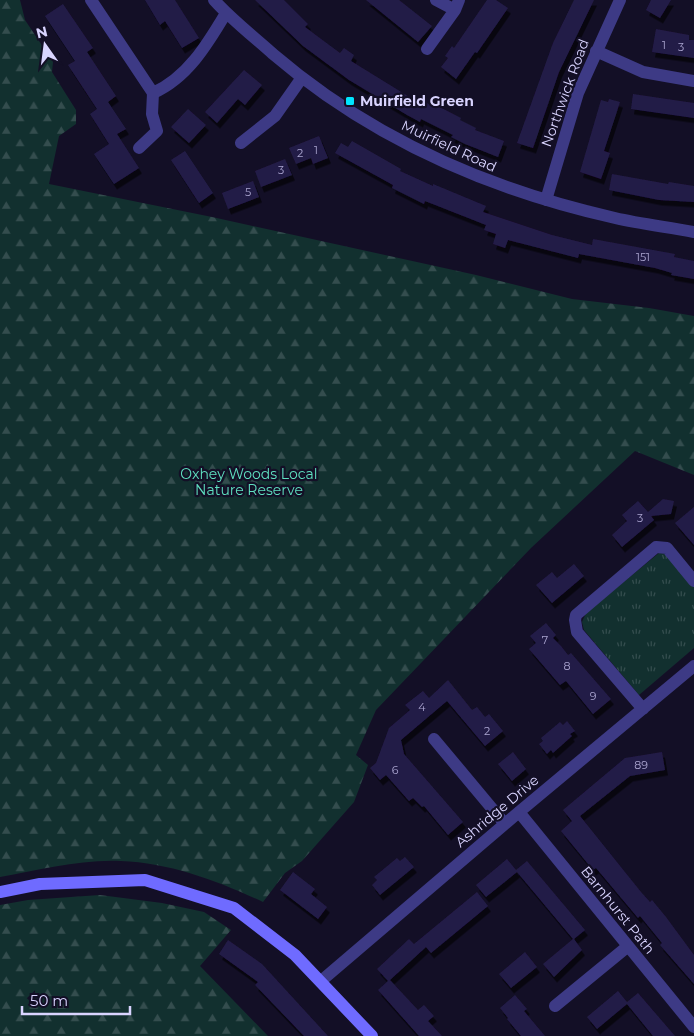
<svg xmlns="http://www.w3.org/2000/svg" width="694" height="1036" viewBox="0 0 694 1036" font-family="Montserrat,sans-serif">
<style>
.grass{fill:url(#grass-tufts)}
.forest{fill:url(#forest-firs)}
.building{fill:#241b47;filter:url(#shadow)}
.lines{fill:none;stroke-linecap:round;stroke-linejoin:round}
.street{stroke:#3d3a85;stroke-width:12}
.secondary{stroke:#6f6bff;stroke-width:12}
.poi-dot{fill:#00e5ff;stroke:#130f26;stroke-width:2}
.labels{text-anchor:middle;dominant-baseline:central;stroke-width:4.5;stroke-linejoin:round;paint-order:stroke}
.number-label{font-size:11px;fill:#aca6d1}
.street-label{font-size:14px;fill:#d9d4ff;stroke:#130f26}
.poi-label{font-size:14px;font-weight:bold;fill:#d9d4ff;stroke:#130f26;text-anchor:start}
.park-label{font-size:14px;fill:#5fe0c0;stroke:#130f26}
</style>
<defs>
<pattern id="grass-tufts" width="24" height="20" patternUnits="userSpaceOnUse" patternTransform="scale(1.25)"><rect width="24" height="20" fill="#12302f"/><path d="M3 7l-1-3M5 7V3M7 7l1-3M15 17l-1-3M17 17v-4M19 17l1-3" fill="none" stroke="#344d4e"/></pattern>
<pattern id="forest-firs" width="22" height="20" patternUnits="userSpaceOnUse" patternTransform="scale(1.25)"><rect width="22" height="20" fill="#12302f"/><path d="M5 1l3.5 6h-7zM16 11l3.5 6h-7z" fill="#344d4e"/></pattern>
<filter id="shadow"><feDropShadow dx="3" dy="5.5" stdDeviation="0" flood-color="#0009"/></filter>
</defs>
<rect width="100%" height="100%" fill="#130f26"/>
<path class="grass" d="M659,553L667,554L694,587V648L639,695L584,630L582,622L586,613Z"/>
<path class="forest" d="M0,0H20L25,20L53,62L52,72L76,110V124L59,136L49,184L212,217L476,275L572,299L649,308L694,316V475L635,451L531,548L376,710L356,755L368,765L354,802L302,861L285,873L263,902C218,881 171,863 121,861C81,859 39,870 0,877Z
M100,895L162,903L204,912L231,930L200,966L268,1036H0V905L28,900Z"/>
<path class="building" d="M145,0H175L199,38L182,48L165,21L160,25Z
M255,0H284L308,24L305,27L340,53L344,48L354,55L351,61L411,98L412,96L429,104L430,102L461,118L460,120L476,128L475,130L504,141L498,157L465,144L451,137L453,135L421,119L420,122L407,115L349,80L303,46Z
M366,0H399L432,26L418,42Z
M487,0H496L508,8L477,53L475,52L456,79L441,67L448,58L445,56L452,46L454,48Z
M574,0H594L559,72L533,148L517,143L553,43Z
M651,0H671L660,18L646,10Z
M63,4L93,48L87,52L116,96L108,102L126,129L117,134L139,168L114,184L94,154L109,144L90,114L97,109L68,65L75,61L45,16Z
M656,29L689,35V40H694V58L652,52Z
M244,70L262,85L245,105L238,99L217,123L205,112Z
M633,94L694,103V118L631,109Z
M609,99L620,102L604,151L610,153L601,179L580,172L601,100L608,102Z
M188,109L206,125L189,143L171,127Z
M319,136L328,158L313,164L311,158L296,164L289,148Z
M352,141L401,169L400,171L433,186V184L486,206L483,212L552,235L592,245L593,239L675,254L674,257L694,261V279L671,275L672,273L655,268L579,254L578,258L508,240L505,248L493,244L496,234L484,230L486,225L425,201L424,204L392,188L393,185L335,153L341,143L348,147Z
M185,151L213,193L199,203L171,160Z
M285,159L292,175L261,187L255,171Z
M612,174L668,184L669,182L694,186V202L659,200L609,190Z
M253,181L259,197L228,209L222,193Z
M663,499L674,501L671,514L651,516L654,520L622,547L612,535L627,521L622,515L638,501L648,512Z
M694,507V545L675,523Z
M574,564L584,576L552,603L536,585L552,572L557,578Z
M546,623L556,635L553,638L561,646L568,655L571,653L611,699L593,714L566,681L560,685L529,649L536,643L530,636Z
M448,680L472,710L477,707L485,717L489,714L503,731L485,746L447,701L401,740L404,754L463,822L448,835L424,806L422,807L413,798L409,801L386,775L380,780L370,768L376,763L389,728L410,710L405,705L423,691L429,698Z
M567,721L575,731L570,734L572,736L553,753L551,750L547,754L539,744L543,741L541,738L560,722L563,725Z
M513,752L526,769L512,781L498,764Z
M662,752L665,770L630,776L580,816L641,892L650,902L652,900L666,917L694,955V984L660,945L662,943L640,916L638,918L596,868L593,870L561,831L572,821L563,810L625,758Z
M405,857L414,867L380,895L372,885L377,880L374,877L397,858L400,861Z
M507,859L516,870L527,861L585,930L574,939L582,950L554,977L543,964L573,939L517,872L486,897L476,885Z
M293,872L315,889L311,894L327,907L318,919L280,890Z
M477,892L488,906L431,953L426,947L390,980L418,1010L424,1005L434,1016L428,1021L442,1036H419L378,990L388,981L377,969L409,939L414,944Z
M228,940L262,964L328,1036H304L255,985L258,982L219,954Z
M525,952L537,967L511,988L499,974Z
M618,991L627,1002L638,993L675,1036H653L627,1004L597,1029L587,1017Z
M515,995L527,1009L524,1011L545,1036H521L507,1019L508,1018L500,1008Z"/>
<g class="lines">
<path class="street" d="M91,0L153,93C187,78 207,45 226,13
M214,0C232,20 253,36 273,54C371,138 490,190 615,218C641,224 668,227 694,232
M436,0L455,10L459,0
M427,49L455,10
M596,51L643,72L694,81
M241,143L275,116L301,79
M139,148L157,131L152,114L153,93
M546,200L578,93L620,0
M643,709L577,632L575,620L576,615L656,547L667,548L694,581
M434,739L505,824
M519,812L694,1027
M321,981L519,812L694,666
M555,1006L627,947"/>
<path class="secondary" d="M0,892L40,884L145,880L234,908L295,955L372,1036"/>
</g>
<rect class="poi-dot" x="345" y="96" width="10" height="10" rx="2.5"/>
<g class="labels">
<g class="number-label">
<text x="664" y="45">1</text>
<text x="681" y="47">3</text>
<text x="316" y="150">1</text>
<text x="300" y="153">2</text>
<text x="281" y="170">3</text>
<text x="248" y="192">5</text>
<text x="643" y="257">151</text>
<text x="640" y="518">3</text>
<text x="545" y="640">7</text>
<text x="567" y="666">8</text>
<text x="593" y="696">9</text>
<text x="422" y="707">4</text>
<text x="487" y="731">2</text>
<text x="641" y="765">89</text>
<text x="395" y="770">6</text>
</g>
<g class="street-label">
<text transform="translate(565 93) rotate(-70)">Northwick Road</text>
<text transform="translate(449 146) rotate(25)">Muirfield Road</text>
<text transform="translate(497 811) rotate(-40)">Ashridge Drive</text>
<text transform="translate(618 910) rotate(51)">Barnhurst Path</text>
</g>
<g class="poi-label">
<text x="360" y="101">Muirfield Green</text>
</g>
<g class="park-label">
<text x="249" y="474">Oxhey Woods Local<tspan x="249" dy="16">Nature Reserve</tspan></text>
</g>
</g>
<g transform="translate(45 45) rotate(346)" stroke="#130f26" stroke-width="4" paint-order="stroke">
<path d="M0-4L9 19L0 12L-9 19Z" fill="#d9d4ff"/>
<text y="-8" font-size="14" font-weight="bold" text-anchor="middle" fill="#d9d4ff">N</text>
</g>
<path d="M22 1006v8h108v-8" fill="none" stroke="#d9d4ff" stroke-width="2.5"/>
<text x="30" y="1006" font-size="15" fill="#d9d4ff" stroke="#130f26" stroke-width="4" paint-order="stroke">50 m</text>
</svg>
